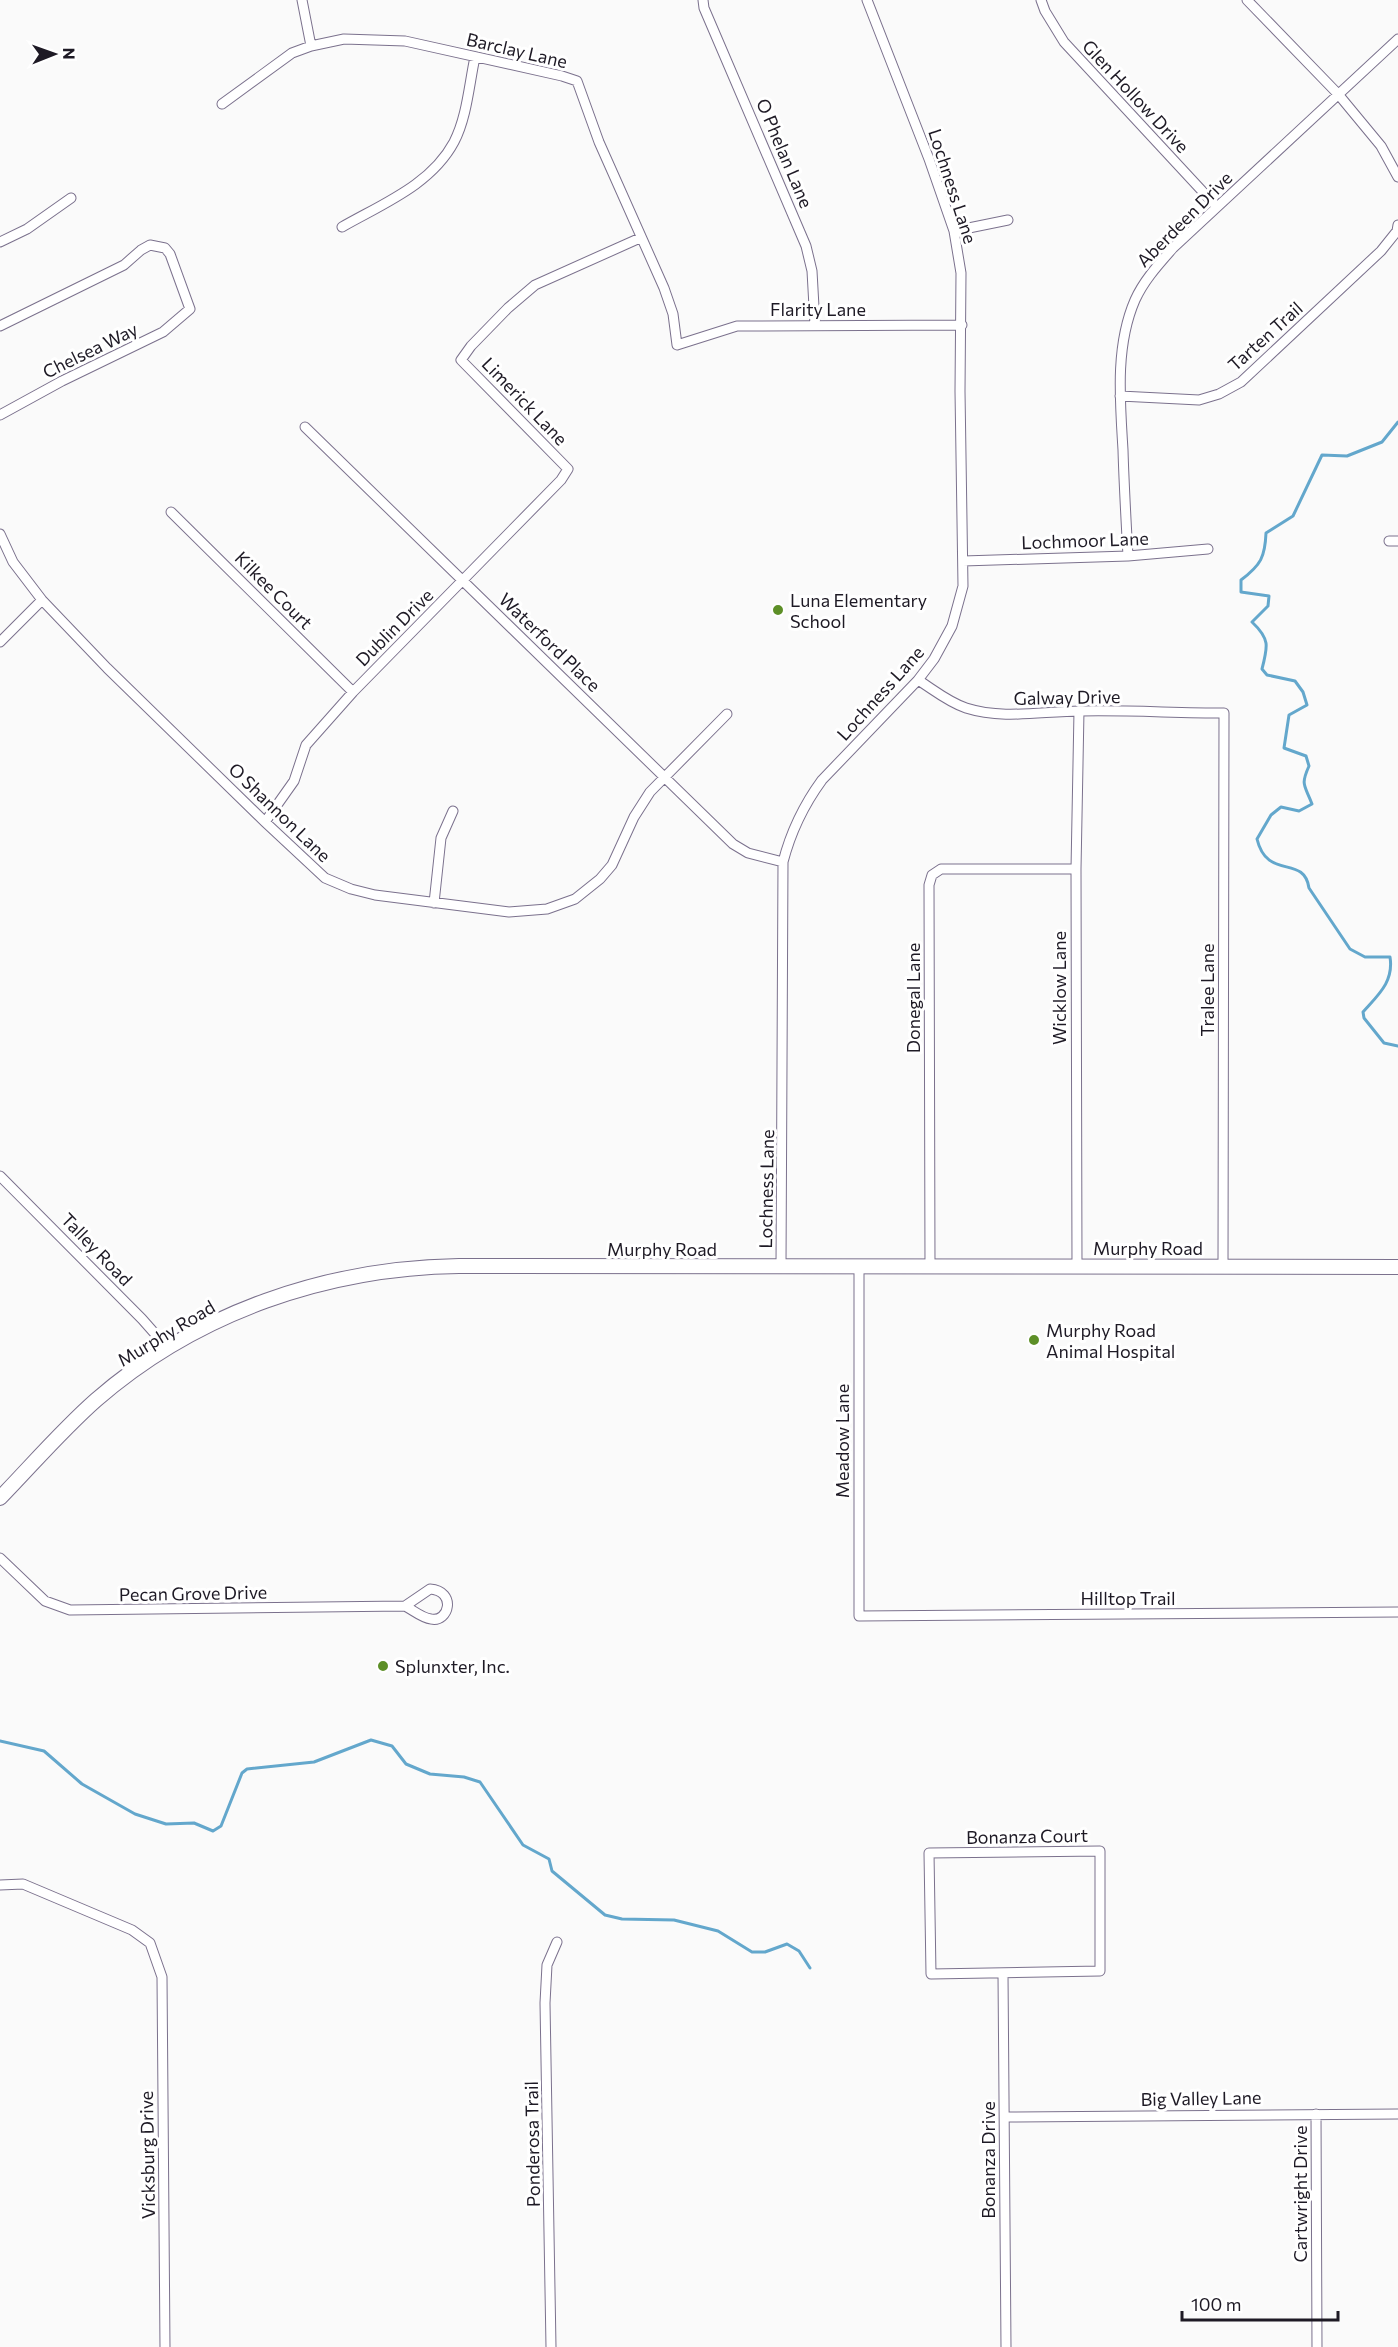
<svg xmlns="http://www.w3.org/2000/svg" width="1398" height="2347" viewBox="0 0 1398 2347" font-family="Commissioner,sans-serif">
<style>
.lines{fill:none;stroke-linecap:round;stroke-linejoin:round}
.stream{stroke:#63a7cc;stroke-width:3}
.street-casing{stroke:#7b718d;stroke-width:11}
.secondary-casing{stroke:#7b718d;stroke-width:16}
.street{stroke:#fff;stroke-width:9}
.secondary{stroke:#fff;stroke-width:14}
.poi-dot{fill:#5d8f27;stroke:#fff;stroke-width:2}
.labels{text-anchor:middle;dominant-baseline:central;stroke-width:6;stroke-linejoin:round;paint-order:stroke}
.street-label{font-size:18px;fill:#1e1a25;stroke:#fff}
.poi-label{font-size:18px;fill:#1e1a25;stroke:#fff;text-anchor:start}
</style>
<rect width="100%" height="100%" fill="#fafafa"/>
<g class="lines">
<path class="stream" d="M1398,422L1382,442L1347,456L1322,455L1293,516L1266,533C1265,557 1261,565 1241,580V592L1269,596L1268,606L1252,622C1270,639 1268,646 1262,669L1267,675L1295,681L1303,692L1307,705L1289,715L1284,748L1306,756L1309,766C1300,786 1305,785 1312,804L1299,811L1281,807L1271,815L1257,839C1267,881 1304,854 1309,888L1350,949L1365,957H1390C1394,982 1378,995 1363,1012L1364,1018L1384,1043L1398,1046
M0,1741L44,1751L82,1784L135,1814L166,1824L194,1823L213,1831L221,1826L242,1773L247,1769L314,1762L371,1740L392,1746L406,1764L430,1774L464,1777L480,1782L523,1845L549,1859L552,1871L605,1915L622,1919L674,1920L718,1931L752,1952H765L787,1944L799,1951L810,1968"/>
<defs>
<path id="street" d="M302,0L311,46
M703,0L704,8L806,246L812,271L815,325
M1041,0L1045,11L1064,42L1217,207
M1247,0L1338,94L1381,146L1398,177
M222,104L292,53L311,46L344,39L405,41L562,76L577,81L599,142L664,288L673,314L677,345L737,326L962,325
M342,227C382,204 431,185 454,142C467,117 469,85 475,57
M954,231L1008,220
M0,242L27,229L71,198
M0,326L124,265L141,250L150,245L165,248L170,254L190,309L163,332L62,381L0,415
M1120,396L1199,400L1219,394L1241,382L1381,251L1397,231L1398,225
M305,427L733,844L748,853L783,862
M171,512L353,692
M0,534L13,562L42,600L107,668L265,822L325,878L351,889L375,895L509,912L547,909L575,899L600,879L612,865L634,817L650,792L727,714
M1389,541H1398
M1128,556C1126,520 1124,485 1123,450C1120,400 1115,346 1135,300C1144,280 1159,264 1173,248L1398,39
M963,561L1128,556L1208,549
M0,642L42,600
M918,680C934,690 948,702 966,708C1004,720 1042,711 1081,711C1128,710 1176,713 1224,713L1223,1266
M265,822L294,781L306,745L353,692L561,480L568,469L461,360L471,346L508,308L535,285L640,238
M434,903L441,838L453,811
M0,1176L142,1319L157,1336L165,1350
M781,1266L783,862C791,831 803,806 822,780L918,680L934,659L952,626L963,586L960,391L961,273L954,231L929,159L867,0
M859,1266V1616L1398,1612
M1077,1266L1076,869L1079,711
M930,1267L929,885L932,875L941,869H1076
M0,1558L45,1601L70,1610L405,1606C413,1610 422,1618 431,1619C449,1623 457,1591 430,1589L405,1606
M1100,1851V1971L931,1974L929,1853Z
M0,1885L23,1884L132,1930L150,1943L162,1977L165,2347
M1003,1974L1006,2347
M1316,2114L1317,2347
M1005,2117L1398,2114
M551,2347L545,2003L547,1965L557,1942"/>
<path id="secondary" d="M0,1498C32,1465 62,1430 96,1400C197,1312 327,1268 459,1266L1398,1267"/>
</defs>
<use href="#street" class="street-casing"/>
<use href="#secondary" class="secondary-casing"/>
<use href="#street" class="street"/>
<use href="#secondary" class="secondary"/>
</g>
<g class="poi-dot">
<circle cx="778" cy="610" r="6"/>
<circle cx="1034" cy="1340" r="6"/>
<circle cx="383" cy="1666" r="6"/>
</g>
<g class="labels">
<g class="street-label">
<text transform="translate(517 50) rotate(13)">Barclay Lane</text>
<text transform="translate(1136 96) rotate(47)">Glen Hollow Drive</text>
<text transform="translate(785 153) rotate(67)">O Phelan Lane</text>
<text transform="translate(953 186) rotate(72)">Lochness Lane</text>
<text transform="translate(1184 219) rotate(-45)">Aberdeen Drive</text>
<text x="818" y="309">Flarity Lane</text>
<text transform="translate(1265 336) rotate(-42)">Tarten Trail</text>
<text transform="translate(90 350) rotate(-26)">Chelsea Way</text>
<text transform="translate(525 401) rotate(46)">Limerick Lane</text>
<text transform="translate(1085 540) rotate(-2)">Lochmoor Lane</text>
<text transform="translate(274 590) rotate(45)">Kilkee Court</text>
<text transform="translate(394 627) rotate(-45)">Dublin Drive</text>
<text transform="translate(550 642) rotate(44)">Waterford Place</text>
<text transform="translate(880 693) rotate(-48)">Lochness Lane</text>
<text transform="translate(1067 697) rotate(-1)">Galway Drive</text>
<text transform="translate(280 812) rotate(44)">O Shannon Lane</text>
<text transform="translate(1059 988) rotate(-90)">Wicklow Lane</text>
<text transform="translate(1207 990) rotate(-90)">Tralee Lane</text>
<text transform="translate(913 998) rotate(-90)">Donegal Lane</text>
<text transform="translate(766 1189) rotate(-89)">Lochness Lane</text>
<text x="1148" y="1248">Murphy Road</text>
<text transform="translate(97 1249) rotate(46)">Talley Road</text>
<text x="662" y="1249">Murphy Road</text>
<text transform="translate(166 1333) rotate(-31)">Murphy Road</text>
<text transform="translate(842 1441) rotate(-90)">Meadow Lane</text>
<text transform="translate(193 1593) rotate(-1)">Pecan Grove Drive</text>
<text x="1128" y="1598">Hilltop Trail</text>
<text transform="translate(1027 1836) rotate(-1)">Bonanza Court</text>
<text transform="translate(1201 2098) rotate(-1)">Big Valley Lane</text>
<text transform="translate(532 2144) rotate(-91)">Ponderosa Trail</text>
<text transform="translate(147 2155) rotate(-91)">Vicksburg Drive</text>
<text transform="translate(988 2160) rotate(-90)">Bonanza Drive</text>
<text transform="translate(1300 2194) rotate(-90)">Cartwright Drive</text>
</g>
<g class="poi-label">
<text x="790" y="600">Luna Elementary<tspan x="790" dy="21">School</tspan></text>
<text x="1046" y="1330">Murphy Road<tspan x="1046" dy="21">Animal Hospital</tspan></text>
<text x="395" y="1666">Splunxter, Inc.</text>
</g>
</g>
<g transform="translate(54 54) rotate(89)" stroke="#ffffff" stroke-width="4.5" paint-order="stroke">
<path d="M0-4.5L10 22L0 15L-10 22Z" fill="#1e1a25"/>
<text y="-9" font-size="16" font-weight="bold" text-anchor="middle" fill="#1e1a25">N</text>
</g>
<path d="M1182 2311v9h156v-9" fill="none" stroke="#1e1a25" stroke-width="3"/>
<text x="1191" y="2311" font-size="18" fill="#1e1a25" stroke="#ffffff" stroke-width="4.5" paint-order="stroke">100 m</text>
</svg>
